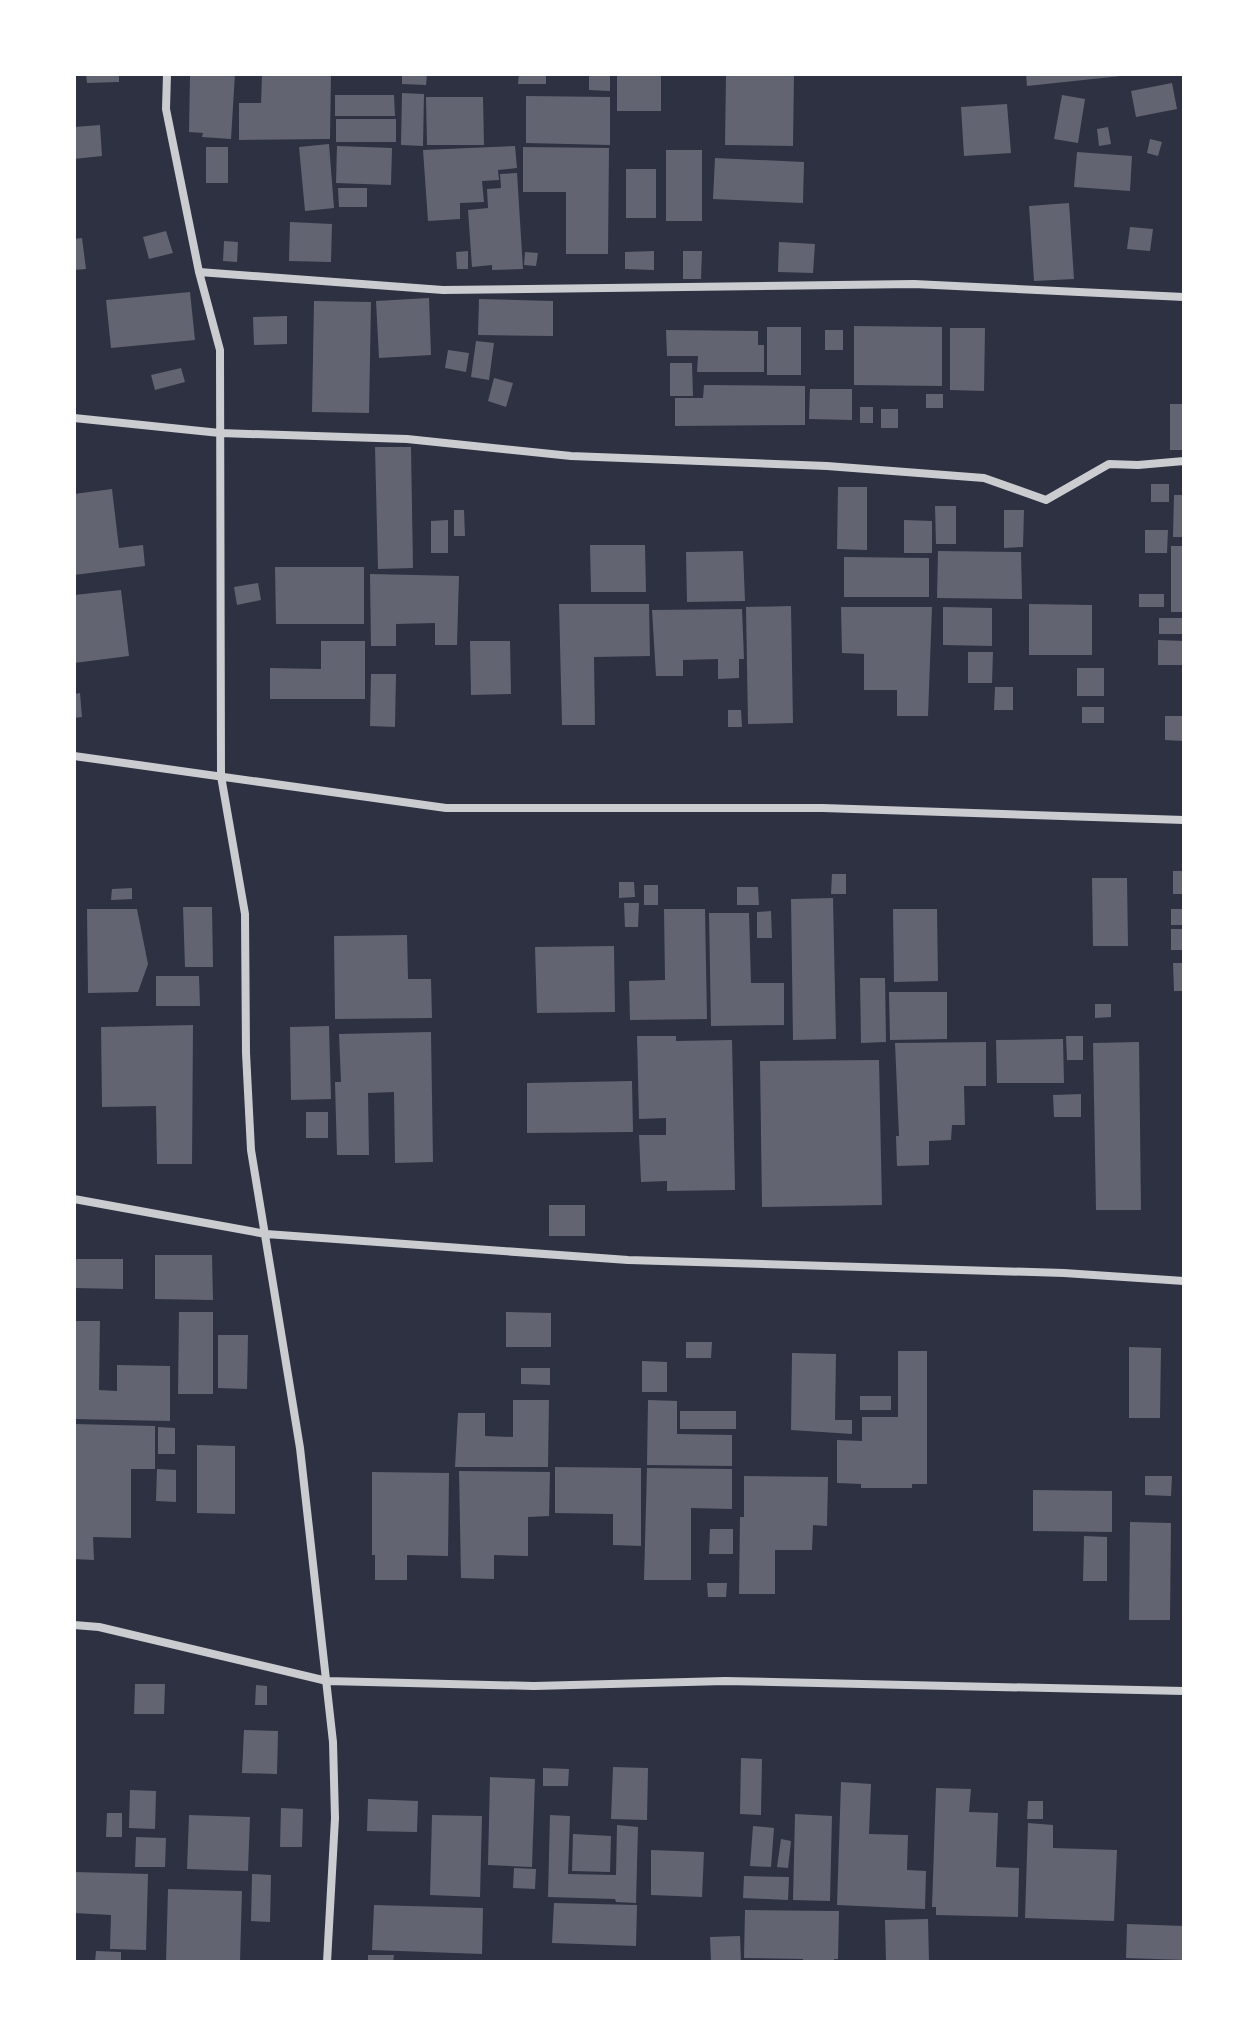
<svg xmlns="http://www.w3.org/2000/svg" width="1258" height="2036" viewBox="0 0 1258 2036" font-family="'Varela Round',sans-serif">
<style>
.building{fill:#626471}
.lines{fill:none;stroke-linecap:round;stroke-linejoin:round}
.minor{stroke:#caccd0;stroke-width:8}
</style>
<rect width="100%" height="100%" fill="#2d3142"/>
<path class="building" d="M86,74H119V82L87,83Z
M190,74H235L231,139L202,137L203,133L189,132Z
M262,74H331L330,139L239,140V103H261Z
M402,74H427L426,85L402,84Z
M519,74H546V84H518Z
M589,74H610V91L589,90Z
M617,74H661V111H617Z
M726,74H794L793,146L725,145Z
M1026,74H1121V76L1027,86Z
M1172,83L1177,109L1136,117L1131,91Z
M402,93L424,94L423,146L401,145Z
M335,95H394L395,116H335Z
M1062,95L1085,99L1078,143L1054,139Z
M526,96L610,97V145L526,143Z
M426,97H483L484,145H427Z
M1007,104L1011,153L964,156L961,107Z
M336,119H396V142H336Z
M100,125L102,156L74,159V127Z
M1108,127L1111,144L1099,146L1097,129Z
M1150,139L1162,142L1158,156L1147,153Z
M329,144L334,208L305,211L299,147Z
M337,146L392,148L391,185L336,183Z
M515,146L517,168L498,170L499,180L482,181L484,202L460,203V219L428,221L423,150Z
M206,147H228V183H206Z
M523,147L609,148L608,254H566V192H523Z
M666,150H702V221H666Z
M1077,152L1132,156L1130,191L1074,187Z
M715,158L804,162L803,203L713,199Z
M626,169H656V218H626Z
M517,173L523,269L492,270V265L472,267L468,210L488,208L487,189L501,188L500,174Z
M338,188H367V207H339Z
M1069,203L1074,279L1034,281L1029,206Z
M290,222L332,224L331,262L289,261Z
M1130,227L1153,229L1150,251L1127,249Z
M166,231L173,253L149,259L143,237Z
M82,238L86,269L74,270V239Z
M224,241L238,242L237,262L223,261Z
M779,242L815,244L813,273L778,272Z
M468,251V269H457L456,252Z
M654,251V270L625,269V252Z
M683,251H702L701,279H683Z
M525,252L538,253L536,266L524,265Z
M190,292L195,340L111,348L106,300Z
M429,298L431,355L379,358L376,301Z
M479,299L553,301V336L478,335Z
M314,301L371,302L369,413L312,412Z
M287,316V344L254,345L253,317Z
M854,326L942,327V386L854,385Z
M767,327H801V375H767Z
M950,328H985L984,391L950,390Z
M666,330L758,331V345H764V372H697L698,356H667Z
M825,330H843V350H825Z
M476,341L494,343L489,380L471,377Z
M448,350L469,353L466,372L445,368Z
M670,363H692L693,396H670Z
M181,368L185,382L155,390L151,375Z
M494,378L513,383L506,407L488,401Z
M704,385L805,386V425L675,426V398H703Z
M810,389H852V420L809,419Z
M926,394H943V408H926Z
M1170,404H1184V450H1170Z
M860,407H873V423H860Z
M881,409H898V428H881Z
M375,447H411L413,568L378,569Z
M1151,484H1169V502H1151Z
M838,487H867V550L837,549Z
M112,489L119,548L143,545L145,566L74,575V494Z
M1174,495H1184V537H1173Z
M935,506H956V544H936Z
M454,510H464L465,536H454Z
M1004,510H1024L1023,547L1004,548Z
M448,520V553H431V521Z
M904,520L932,521V553H904Z
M1145,530H1168L1167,553H1145Z
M590,545H645L646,592H591Z
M1171,546H1184V612H1171Z
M743,551L745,601L687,602L686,552Z
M938,551L1021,552L1022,599L937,598Z
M844,557L929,558V597H844Z
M275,567H364V624H276Z
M370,574L459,576L457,645H435V623L396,624V646H371Z
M258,583L261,600L237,605L234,587Z
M121,590L129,656L74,663V595Z
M1139,594H1164V607H1139Z
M559,604H649L650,656L594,657L595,725H562Z
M1029,604L1092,605V655H1029Z
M791,606L793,723L748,724L746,607Z
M841,607H932L928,716H897V690H864V654L842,653Z
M943,607L992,608V646L943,645Z
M742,609L744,659H739V678L718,679V659L683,660V676H656L652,610Z
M1159,618H1184V634H1159Z
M1158,640L1184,641V665H1158Z
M321,641H365V699H270V668L321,669Z
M470,641H510L511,694L471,695Z
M968,652H993L992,683H968Z
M1077,668H1104V696H1077Z
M371,674H396L395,727L370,726Z
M995,687H1013V710H994Z
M80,693L82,717L74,718V694Z
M1082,707H1104V723H1082Z
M728,710H741L742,727H728Z
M1165,716H1184V741L1165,740Z
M1173,871H1184V894H1173Z
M832,874H846V894H831Z
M1092,878H1127L1128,946H1093Z
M619,882H634L635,897L619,898Z
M644,885H658V905H644Z
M737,887H758L759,905H737Z
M132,888V899L111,900L112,889Z
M833,898L836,1039L793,1040L791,899Z
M624,903H639L638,927H625Z
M183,907H212L213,967H185Z
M87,909H137L148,964L138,992L88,993Z
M664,909H705L707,1019L630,1020L629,981L665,980Z
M893,909H937L938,981L894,982Z
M1171,909H1184V925H1171Z
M771,911L772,938H757V912Z
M709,913H749L751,983H784V1025L711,1026Z
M1171,929H1184V950H1171Z
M407,935L408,979H431L432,1018L335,1019L334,936Z
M614,946L615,1012L537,1013L535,947Z
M1173,963H1184V991H1174Z
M156,976H199L200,1006H156Z
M860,978H885L886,1042L861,1043Z
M889,992H947V1039L890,1040Z
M1095,1004H1111V1017L1095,1018Z
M193,1025L192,1164H157L156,1106L102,1107L101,1027Z
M329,1026L331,1099L291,1100L290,1027Z
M431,1032L433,1162L395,1163L394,1092L368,1093L369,1155H337L335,1082H341L339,1034Z
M637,1036H676V1041L732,1040L735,1190L667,1191V1181L641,1182L639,1135H666V1118L639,1119Z
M1066,1036H1083V1060H1067Z
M1063,1039L1064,1083H997L996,1040Z
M986,1042V1086H964L965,1125H952L951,1140L929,1141V1165L897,1166L896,1136H899L895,1043Z
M1139,1042L1141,1210H1096L1093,1043Z
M879,1060L882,1205L762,1207L760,1061Z
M632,1081L633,1132L527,1133V1083Z
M1081,1094V1117H1054L1053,1095Z
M306,1112H328V1138H306Z
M549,1205H585V1236H549Z
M155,1255H212L213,1300L155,1299Z
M74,1259H123V1289L74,1288Z
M179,1312H213V1394H178Z
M506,1312L551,1313V1347H506Z
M74,1321H100L99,1390L117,1391V1365L170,1366V1421L74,1419Z
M218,1335H248L247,1389L218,1388Z
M686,1342H712L711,1358H686Z
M1129,1347L1161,1348L1160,1418H1129Z
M898,1351H927V1484H912V1488H861V1484L837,1483V1440L862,1441V1417H898Z
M792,1353L836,1354L835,1420H852V1434L791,1430Z
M642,1361L667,1362V1392H642Z
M521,1368H550V1385L521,1384Z
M860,1396H891V1410H860Z
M513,1400H549L548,1467H455L458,1413H485V1436L513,1437Z
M648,1400L677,1401V1434L732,1435V1466L647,1465Z
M680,1411H736V1429H680Z
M74,1424L155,1426V1469H131V1538L93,1537L94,1560L74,1559Z
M158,1427L175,1428V1454H158Z
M197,1445L235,1446V1514L197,1513Z
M555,1467L641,1468V1546L613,1545V1514L555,1513Z
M647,1468L732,1469V1509L691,1508V1580H644Z
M157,1469L176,1470V1502L156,1501Z
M459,1471L550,1472L549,1516L528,1517V1556L494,1555V1579L461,1578Z
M372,1472L449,1473L448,1556L407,1555V1580H375V1555H372Z
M744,1476L828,1477L827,1526L813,1525L812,1550H775V1594H739L740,1517H744Z
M1145,1476H1172L1171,1496L1145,1495Z
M1033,1490L1112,1491V1532L1033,1531Z
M1130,1522L1171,1523L1170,1620H1129Z
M710,1529H733V1554H709Z
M1084,1536L1107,1537V1581H1083Z
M707,1583H727L726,1597H708Z
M135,1684H165L164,1714H134Z
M256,1685L267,1686V1705H255Z
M244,1730L278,1731L277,1774L242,1773Z
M741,1758L762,1759L761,1815L740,1814Z
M613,1767L648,1768L647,1820L611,1819Z
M543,1768L569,1769L568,1786H543Z
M490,1777L535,1779L532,1867L488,1865Z
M841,1782L871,1784L869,1834L908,1835L907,1870L926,1871L925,1909L837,1905Z
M936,1788L971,1789L969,1812L998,1813L996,1867L1019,1868L1018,1917L936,1915V1907H932Z
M130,1790L156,1791L155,1829L129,1828Z
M368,1799L418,1801L417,1832L367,1831Z
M1028,1801H1043V1819H1027Z
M281,1808L303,1809L302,1847H280Z
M107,1813H122V1837H106Z
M795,1814L832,1816L830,1901L793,1900Z
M189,1815L250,1817L248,1871L187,1869Z
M432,1815L482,1816L480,1897L430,1895Z
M550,1815L570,1816L568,1874L616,1875L617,1825L638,1827L636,1903L616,1902L615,1899L548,1897Z
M1028,1823L1053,1825V1848L1117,1850L1114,1921L1025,1918Z
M753,1826L774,1828L771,1867L750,1866Z
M573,1834L611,1836L610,1872L572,1871Z
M136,1837L166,1838L165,1867H135Z
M781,1839L791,1841L788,1868L777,1867Z
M651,1850L704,1852L702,1897L651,1895Z
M514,1868L536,1869L535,1889L513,1888Z
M74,1872L148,1874L146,1950L110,1949L111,1915L74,1913Z
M252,1874L271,1875L270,1922L251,1921Z
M744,1876L789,1877L788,1900L743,1898Z
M168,1889L242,1891L240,1962H166Z
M554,1903L637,1905L636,1946L552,1943Z
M374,1905L483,1908L482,1954L372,1950Z
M745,1910L839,1911L838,1959H834V1962H803V1959L744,1958Z
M928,1919L929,1962H886L885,1920Z
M1127,1924L1184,1926V1960L1126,1958Z
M740,1936L741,1962H711L710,1937Z
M96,1951L121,1952V1962H95Z
M368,1955H394L393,1962H368Z"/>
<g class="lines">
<path class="minor" d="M167,74L166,109L199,272L220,350L221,776L245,914L246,1053L251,1150L300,1448L333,1742L335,1818L327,1962
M199,272L443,290L914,284L1184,297
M74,418L220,433L407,439L571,456L827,466L984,478L1046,500L1109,464L1138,465L1184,461
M74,756L446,808H823L1184,820
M74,1199L266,1234L628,1260L1064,1273L1184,1281
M74,1625L99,1627L327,1681L534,1686L725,1681L1184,1691"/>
</g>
<rect width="1258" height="2036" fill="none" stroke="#ffffff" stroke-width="152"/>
</svg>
